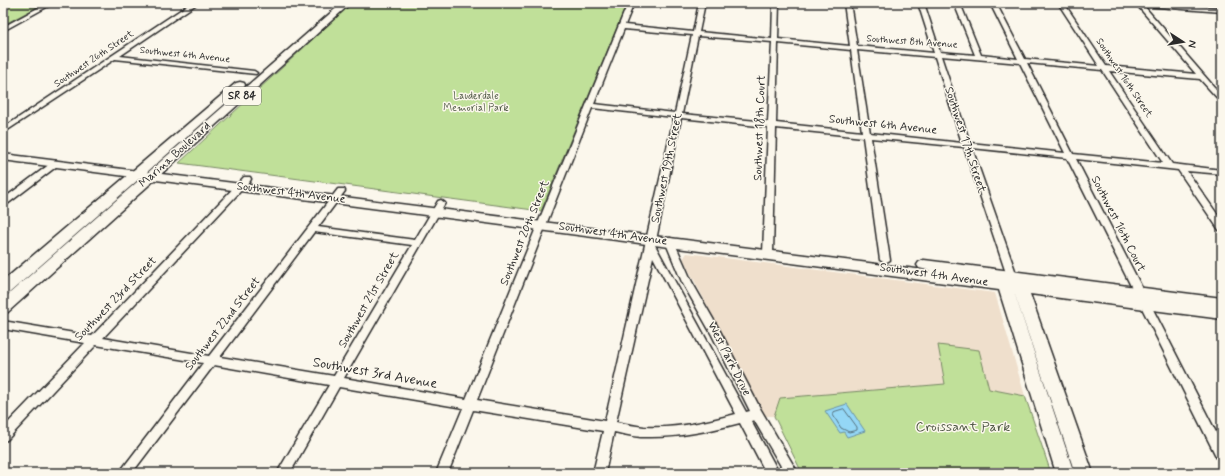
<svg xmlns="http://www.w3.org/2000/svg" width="1225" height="476" viewBox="0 0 1225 476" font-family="Mynerve,sans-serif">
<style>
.built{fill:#efdfcc}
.green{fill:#c0e099;stroke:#768662}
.water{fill:#94d7f6;stroke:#6a92a5}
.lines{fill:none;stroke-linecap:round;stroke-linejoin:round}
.shore{stroke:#55707c;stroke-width:1}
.street-casing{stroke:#2b2b2b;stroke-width:3}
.secondary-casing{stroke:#2b2b2b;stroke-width:3}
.primary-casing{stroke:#2b2b2b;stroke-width:3}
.street{fill:#fbf7ec;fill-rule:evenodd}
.secondary{fill:#fbf7ec;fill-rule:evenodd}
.primary{fill:#fbf7ec;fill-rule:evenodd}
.labels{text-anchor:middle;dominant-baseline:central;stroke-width:3;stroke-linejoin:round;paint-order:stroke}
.far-street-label{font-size:10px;fill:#2b2b2b;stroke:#fbf7ec}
.far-park-label{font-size:10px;fill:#505846;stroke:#fbf7ec}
.shield{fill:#fbf7ec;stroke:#696865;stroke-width:1}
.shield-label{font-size:11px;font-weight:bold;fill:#2b2b2b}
.street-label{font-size:12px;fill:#2b2b2b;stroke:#fbf7ec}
.near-street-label{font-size:14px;fill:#2b2b2b;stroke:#fbf7ec}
.near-park-label{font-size:14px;fill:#505846;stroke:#fbf7ec}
</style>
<rect width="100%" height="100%" fill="#fbf7ec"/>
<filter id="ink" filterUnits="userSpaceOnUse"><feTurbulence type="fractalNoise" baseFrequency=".025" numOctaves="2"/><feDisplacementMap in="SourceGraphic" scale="8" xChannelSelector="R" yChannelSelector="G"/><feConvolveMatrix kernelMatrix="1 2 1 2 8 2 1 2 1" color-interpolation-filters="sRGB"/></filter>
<g filter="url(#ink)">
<path class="built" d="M687,253L995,293L1025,396L989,389L938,345L945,384L780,398L774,416H765L683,259Z"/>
<path class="green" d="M3,3H45L3,25Z
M352,3H627L541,211L179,163Z
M938,345L979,350L989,389L1025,396L1051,473H802L774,416L780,398L945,384Z"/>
<path class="water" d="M847,404L865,431L847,437L844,432L840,433L825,411Z"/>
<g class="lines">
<path class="shore" d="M844,409L857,427V430L849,432L841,428L833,415L834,412Z"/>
<defs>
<path id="street" d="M47,3H54L3,31V27Z
M191,3H198L120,56L254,71L257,73L256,74L115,59L3,133V128Z
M332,3H339L336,5Z
M628,3H634L625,25L693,32L699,3H705L699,32L772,39L773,3H779L778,39L850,46L844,3H850L857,46L934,53L918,3H924L940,52L975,55L954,3H960L981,55L1018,59L990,3H996L1025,59L1099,66L1058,3H1064L1106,66L1196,74L1137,5L1128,3H1153L1222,8V12L1144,6L1222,96V102L1220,101L1200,79L1109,71L1172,164L1222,170V174L1187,171L1222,221V231L1219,230L1178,170L1076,159L1222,444V462L1218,460L1067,158L972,148L1017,276L1015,278H1009L1007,276L964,147L871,138L890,260L885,263L880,260L863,137L776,128L773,253L768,256L763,253L768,127L681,118L655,245L746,412L750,411L712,335L682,282L665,241L670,238L673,239L692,282L720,331L761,410L798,473H785L754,420L751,421L779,473H766L740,423C709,431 678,438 645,437C635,437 624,434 614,432L605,473H593L603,431L473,410L448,473H436L463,408L339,387L290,473H277L329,385L214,365L132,473H119L203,363L96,345L7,440L3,441V428L85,343L3,329V321L92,336L244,177H250L251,179L250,181L103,338L209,356L338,189H344L345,191L318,227L415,240L438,201L441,200L445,203L344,378L466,399ZM624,29L692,35L675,113L594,104ZM698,36L772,42L768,122L682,114ZM778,43L851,50L862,132L776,123ZM857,50L935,57L962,143L870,133ZM941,56L1020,63L1065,153L970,143ZM1027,63L1102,70L1163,163L1073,154ZM592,108L674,117L605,421L477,400ZM314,232L412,245L334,376L220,357ZM653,257L736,414C706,422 675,429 644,427C635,426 625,424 616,422Z
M54,161H57L61,163L6,205L3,206V199Z"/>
<path id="secondary" d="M3,154L932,271L919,268L917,265L919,262L924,260L1222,298V319L1030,294L1093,473H1075L1014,292L1074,473H1056L999,290L3,160Z"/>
<path id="primary" d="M342,3H351L8,312L3,314V299Z
M240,82L244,83L245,85L244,87L8,294L3,296V281L236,83Z"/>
</defs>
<use href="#street" class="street-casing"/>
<use href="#secondary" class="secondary-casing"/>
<use href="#primary" class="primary-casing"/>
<use href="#street" class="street"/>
<use href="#secondary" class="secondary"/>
<use href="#primary" class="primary"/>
</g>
</g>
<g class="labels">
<g class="far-street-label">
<text transform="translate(912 42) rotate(4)">Southwest 8th Avenue</text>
<text transform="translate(185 55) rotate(6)">Southwest 6th Avenue</text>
<text transform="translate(94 59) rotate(-34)">Southwest 26th Street</text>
<text transform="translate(1124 78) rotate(56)">Southwest 16th Street</text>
</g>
<g class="far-park-label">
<text x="476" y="96">Lauderdale<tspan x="476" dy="12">Memorial Park</tspan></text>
</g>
<rect class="shield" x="223" y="87" width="38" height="18" rx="3"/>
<g class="shield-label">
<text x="242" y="96">SR 84</text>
</g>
<g class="street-label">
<text transform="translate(883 125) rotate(6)">Southwest 6th Avenue</text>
<text transform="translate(760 128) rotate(-88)">Southwest 18th Court</text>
<text transform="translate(965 140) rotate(72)">Southwest 17th Street</text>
<text transform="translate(175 155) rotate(-42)">Marina Boulevard</text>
<text transform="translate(667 168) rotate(-78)">Southwest 19th Street</text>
<text transform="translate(291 193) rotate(7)">Southwest 4th Avenue</text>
<text transform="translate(1118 224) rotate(63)">Southwest 16th Court</text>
<text transform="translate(525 233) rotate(-68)">Southwest 20th Street</text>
<text transform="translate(613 234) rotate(8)">Southwest 4th Avenue</text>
<text transform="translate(934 275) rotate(8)">Southwest 4th Avenue</text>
<text transform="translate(116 299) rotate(-46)">Southwest 23rd Street</text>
<text transform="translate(369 300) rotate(-60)">Southwest 21st Street</text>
<text transform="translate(223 324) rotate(-52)">Southwest 22nd Street</text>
<text transform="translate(729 359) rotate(63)">West Park Drive</text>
</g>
<g class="near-street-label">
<text transform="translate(375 373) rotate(10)">Southwest 3rd Avenue</text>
</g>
<g class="near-park-label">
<text x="963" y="427">Croissant Park</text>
</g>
</g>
<rect width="1225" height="476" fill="none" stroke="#fbf7ec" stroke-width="16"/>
<rect x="8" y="8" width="1209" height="460" fill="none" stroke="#2b2b2b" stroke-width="1.5" filter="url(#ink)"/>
<g transform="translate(1183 42) rotate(102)" stroke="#fbf7ec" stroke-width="3" paint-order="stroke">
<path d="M0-3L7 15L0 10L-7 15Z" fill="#2b2b2b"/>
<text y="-6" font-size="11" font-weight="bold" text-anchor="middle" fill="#2b2b2b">N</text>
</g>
</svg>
